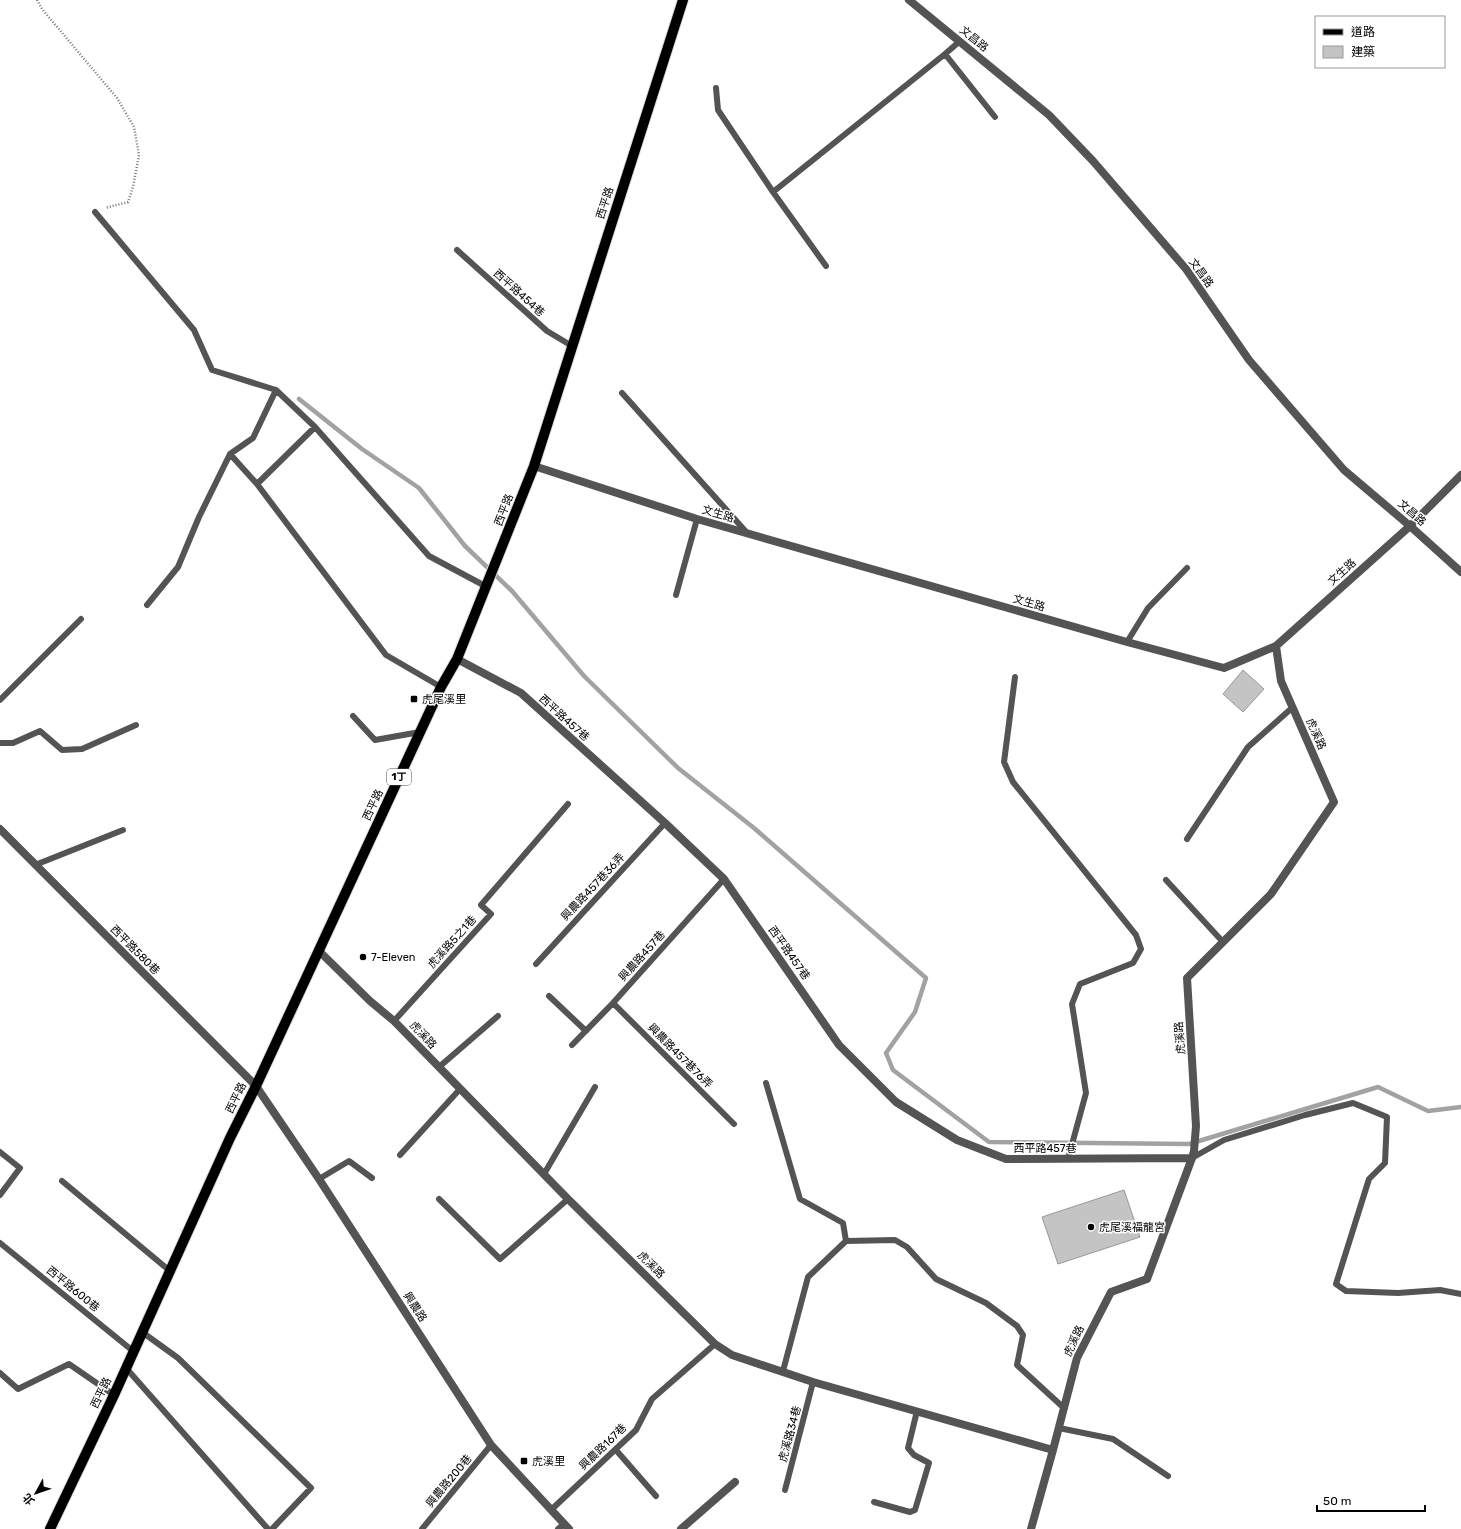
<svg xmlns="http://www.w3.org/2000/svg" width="1461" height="1529" viewBox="0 0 1461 1529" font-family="Rubik,'Noto Sans TC',sans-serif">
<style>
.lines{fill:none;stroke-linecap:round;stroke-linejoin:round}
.stream{stroke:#a2a2a2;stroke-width:4.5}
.building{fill:#c4c4c4;stroke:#989898}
.primary-casing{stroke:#dbdbdb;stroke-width:12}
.path{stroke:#767676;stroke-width:2.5;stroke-dasharray:1 2;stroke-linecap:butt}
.service{stroke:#545454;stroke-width:6}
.minor{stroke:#545454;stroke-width:8}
.tertiary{stroke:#545454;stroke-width:8}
.primary{stroke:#000;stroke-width:10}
.poi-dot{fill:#000;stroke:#fff;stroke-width:1.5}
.labels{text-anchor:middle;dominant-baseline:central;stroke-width:3;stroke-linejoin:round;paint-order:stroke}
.shield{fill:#fff;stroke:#4c4c4c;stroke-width:1}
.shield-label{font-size:10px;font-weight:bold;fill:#000}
.street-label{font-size:11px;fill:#000;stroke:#fff}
.poi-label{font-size:11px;fill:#000;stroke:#fff;text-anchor:start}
</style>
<rect width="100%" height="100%" fill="#fff"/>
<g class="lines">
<path class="stream" d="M299,399L362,449L419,488L465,546L512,591L584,676L678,768L754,828L926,978L915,1012L886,1053L893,1070L989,1142L1189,1144L1378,1087L1428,1111L1461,1107"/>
</g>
<path class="building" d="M1243,670L1264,689L1243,712L1223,694Z
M1124,1190L1140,1237L1058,1264L1042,1217Z"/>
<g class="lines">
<defs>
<path id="primary" d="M50,1529L114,1395L230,1138L256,1086L441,687L457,659L534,466L683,0"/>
</defs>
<use href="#primary" class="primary-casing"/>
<path class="path" d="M37,0L42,9L117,98L134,127L139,155L133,187L128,202L105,208"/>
<path class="service" d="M960,41L945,54L995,117
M716,88L718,110L773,192L826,266
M773,192L945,54
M95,212L194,330L212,370L276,390L315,427
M457,250L547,331L572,346
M622,393L748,534
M257,484L230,454L253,438L276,390
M676,595L697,519
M147,605L178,567L199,517L230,454
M1127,642L1148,608L1187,568
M1015,677L1004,762L1013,782L1136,935L1141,949L1133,963L1080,984L1072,1004L1086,1093L1068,1159
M441,687L386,655L257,484L315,427L429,556L487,587
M0,700L81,619
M353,716L375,740L420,732
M0,743H13L40,731L62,750L82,749L136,725
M1187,839L1248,747L1293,707
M35,865L123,830
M1166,880L1223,942
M536,964L665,823
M549,996L586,1031
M613,1003L734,1124
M394,1021L491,914L481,905L568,804
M572,1045L613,1003L724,879
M439,1067L498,1016
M766,1083L800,1199L843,1223L846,1241
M0,1152L20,1168L0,1195
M400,1155L460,1089
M1192,1158L1224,1140L1305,1115L1353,1103L1387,1117L1385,1163L1369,1179L1336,1284L1346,1291L1398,1293L1440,1290L1461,1294
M544,1174L595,1087
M319,1179L349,1161L372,1178
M62,1181L170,1271
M439,1199L500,1259L568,1199
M0,1243L133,1351
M142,1332L178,1358L311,1488L272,1529
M126,1368L268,1529
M783,1371L808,1277L846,1241L895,1240L907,1247L936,1279L986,1303L1017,1326L1023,1335L1017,1365L1064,1408
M0,1373L18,1389L69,1364L114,1395
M1059,1428L1113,1439L1168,1476
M616,1450L656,1496
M785,1490L813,1382
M874,1502L910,1512L915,1510L929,1463L914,1455L908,1448L917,1411
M551,1510L636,1430L652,1399L715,1344
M422,1529L491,1445
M558,1529L564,1524"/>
<path class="minor" d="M909,0L1049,115L1093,161L1186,269L1249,360L1344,470L1410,526L1461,572
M534,466L697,519L1127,642L1224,668L1276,646L1410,526L1461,475
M457,659L521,693L665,823L724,879L839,1045L896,1102L957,1140L1006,1159L1192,1158
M0,829L256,1086
M319,951L370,1001L394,1021L568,1199L715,1344L732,1355L813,1382L1053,1450
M681,1529L735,1482
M1031,1529L1053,1450L1077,1358L1111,1292L1147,1279L1192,1158L1194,1151L1196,1126L1187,978L1271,894L1334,802L1281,681L1276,646"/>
<path class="tertiary" d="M256,1086L319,1179L491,1445L569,1529"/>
<use href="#primary" class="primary"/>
</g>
<g class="poi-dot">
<rect x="410" y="695" width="8" height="8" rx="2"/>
<circle cx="363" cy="957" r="4"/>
<circle cx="1091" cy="1227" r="4"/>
<rect x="520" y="1457" width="8" height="8" rx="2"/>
</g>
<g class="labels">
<rect class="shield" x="387" y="769" width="24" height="16" rx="3"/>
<g class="shield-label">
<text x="399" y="777">1丁</text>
</g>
<g class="street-label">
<text transform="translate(974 39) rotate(39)">文昌路</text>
<text transform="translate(605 203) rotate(-72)">西平路</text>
<text transform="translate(1201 273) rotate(54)">文昌路</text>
<text transform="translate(519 293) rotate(42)">西平路454巷</text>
<text transform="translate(504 510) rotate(-69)">西平路</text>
<text transform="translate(1412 513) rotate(41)">文昌路</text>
<text transform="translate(718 514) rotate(16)">文生路</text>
<text transform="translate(1342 572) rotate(-42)">文生路</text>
<text transform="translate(1029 603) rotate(16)">文生路</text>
<text transform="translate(564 718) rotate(42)">西平路457巷</text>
<text transform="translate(1316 734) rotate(66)">虎溪路</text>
<text transform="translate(373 805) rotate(-65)">西平路</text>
<text transform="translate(593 887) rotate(-47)">興農路457巷36弄</text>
<text transform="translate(452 942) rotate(-48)">虎溪路5之1巷</text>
<text transform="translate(135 950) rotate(45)">西平路580巷</text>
<text transform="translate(789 953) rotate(55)">西平路457巷</text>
<text transform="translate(642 956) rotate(-48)">興農路457巷</text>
<text transform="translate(423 1035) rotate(46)">虎溪路</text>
<text transform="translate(1180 1038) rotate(-94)">虎溪路</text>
<text transform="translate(680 1056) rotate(45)">興農路457巷76弄</text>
<text transform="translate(236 1098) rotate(-64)">西平路</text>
<text x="1045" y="1148">西平路457巷</text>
<text transform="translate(651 1265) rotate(45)">虎溪路</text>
<text transform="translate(73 1289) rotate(39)">西平路600巷</text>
<text transform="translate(415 1307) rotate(57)">興農路</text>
<text transform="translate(1074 1341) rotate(-65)">虎溪路</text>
<text transform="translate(101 1393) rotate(-64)">西平路</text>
<text transform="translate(790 1434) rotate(-75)">虎溪路34巷</text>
<text transform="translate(603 1447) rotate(-44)">興農路167巷</text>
<text transform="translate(449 1481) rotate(-50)">興農路200巷</text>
</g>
<g class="poi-label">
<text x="422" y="699">虎尾溪里</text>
<text x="371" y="957">7-Eleven</text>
<text x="1099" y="1227">虎尾溪福龍宮</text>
<text x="532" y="1461">虎溪里</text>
</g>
</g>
<rect x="1315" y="16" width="130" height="52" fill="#ffffff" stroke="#999999"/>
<rect x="1323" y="29" width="20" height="6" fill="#000000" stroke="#999999"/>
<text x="1351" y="36" font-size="12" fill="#000000">道路</text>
<rect x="1323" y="46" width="20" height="12" fill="#c4c4c4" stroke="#999999"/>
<text x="1351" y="56" font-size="12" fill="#000000">建築</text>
<g transform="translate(36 1493) rotate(230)" stroke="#ffffff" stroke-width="3" paint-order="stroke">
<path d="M0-3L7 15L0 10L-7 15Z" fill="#000000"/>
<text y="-6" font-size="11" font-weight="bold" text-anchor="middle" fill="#000000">北</text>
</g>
<path d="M1317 1505v6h108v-6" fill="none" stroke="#000000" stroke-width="2"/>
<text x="1323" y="1505" font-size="12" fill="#000000" stroke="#ffffff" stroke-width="3" paint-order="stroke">50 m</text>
</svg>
